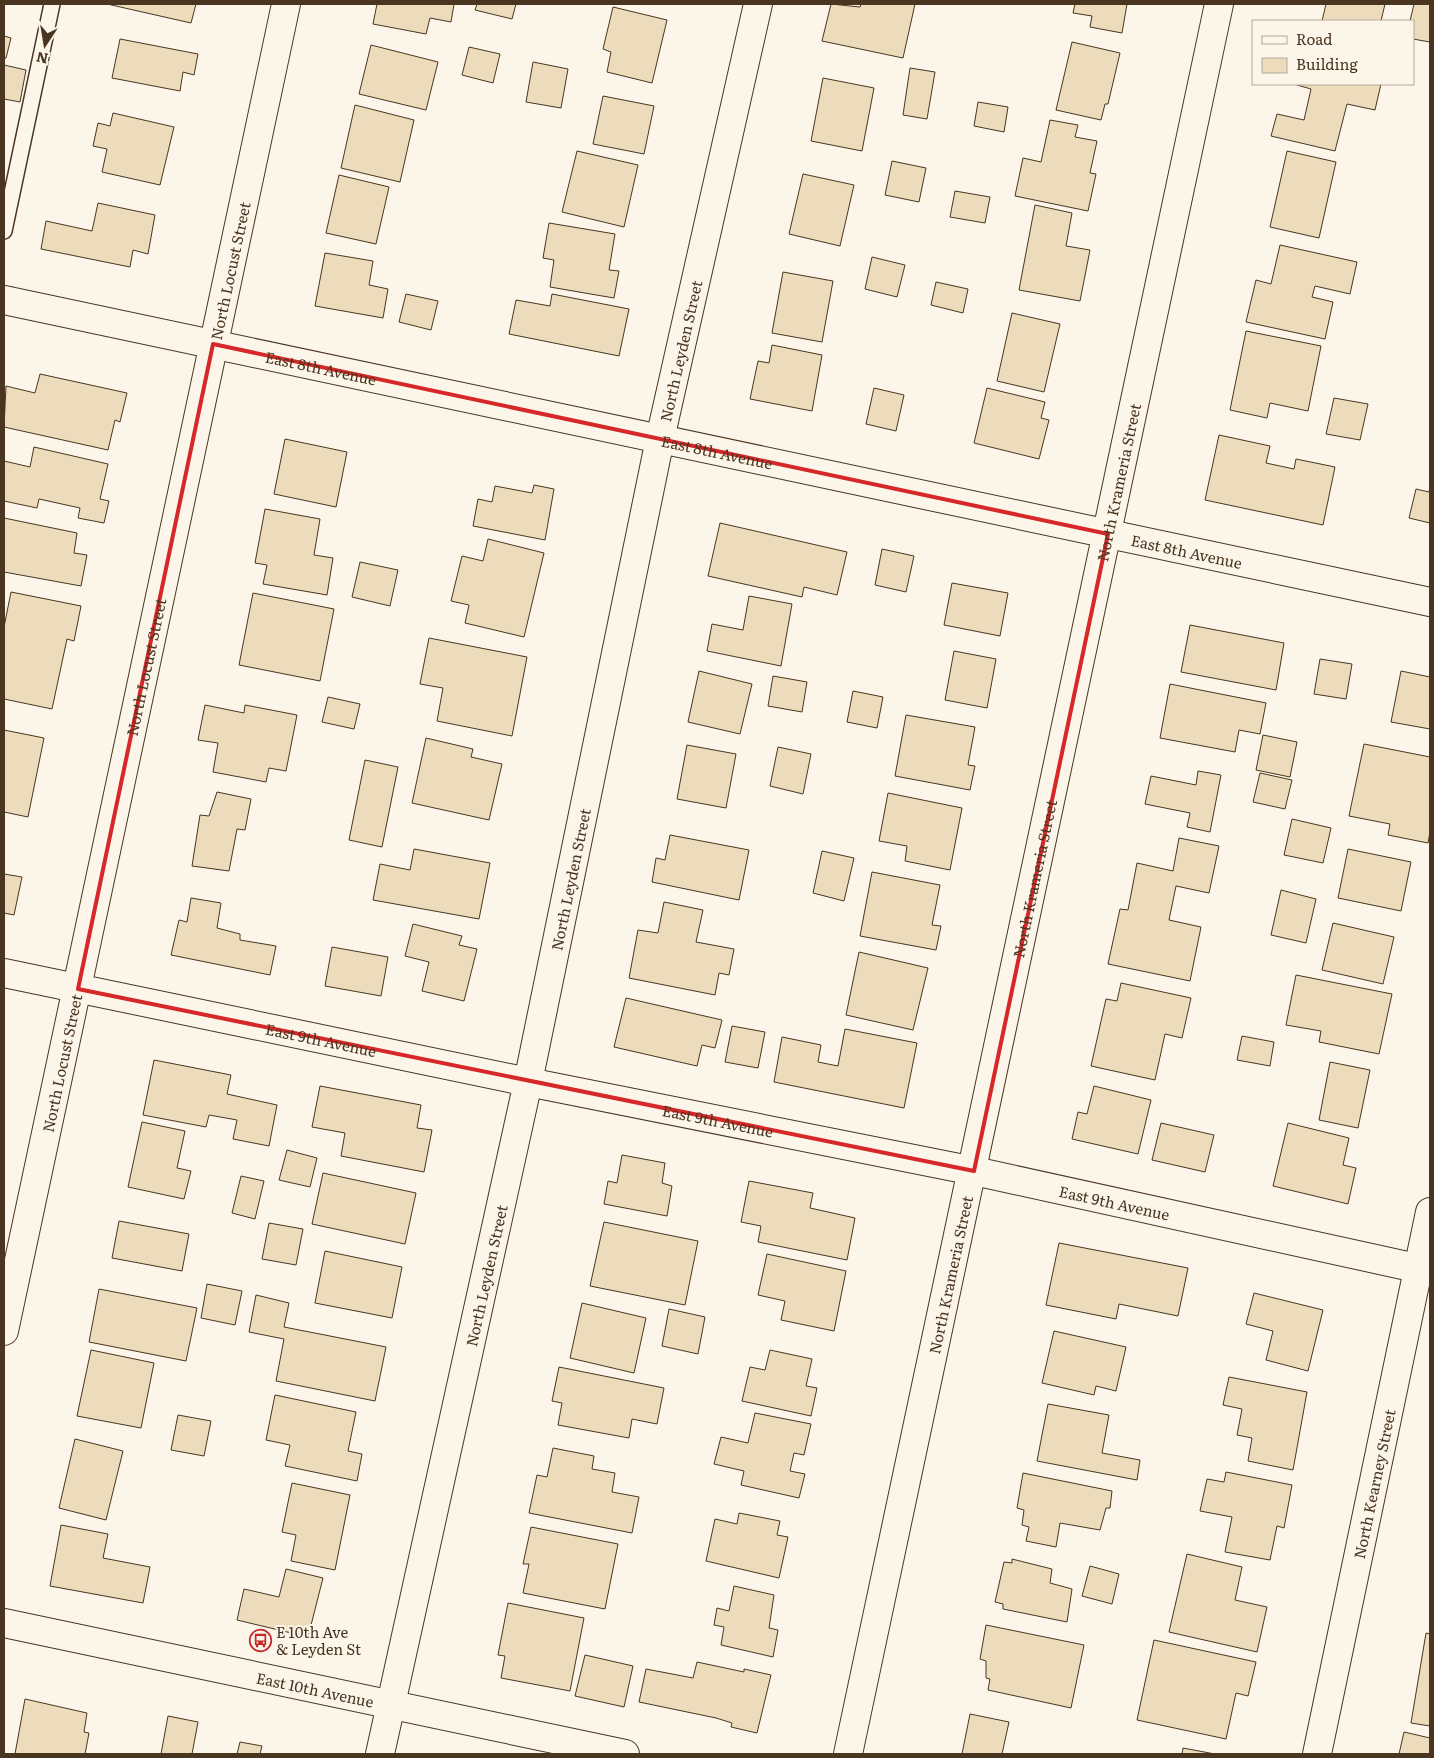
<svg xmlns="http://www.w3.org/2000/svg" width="1434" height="1758" viewBox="0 0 1434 1758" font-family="Literata,serif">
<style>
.building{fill:#ecdcbc;stroke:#4a3520}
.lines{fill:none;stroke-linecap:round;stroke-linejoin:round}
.service-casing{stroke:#4a3520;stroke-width:18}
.minor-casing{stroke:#4a3520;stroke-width:30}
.tertiary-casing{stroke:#4a3520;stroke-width:30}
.service{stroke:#fbf6e9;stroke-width:15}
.minor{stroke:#fbf6e9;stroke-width:28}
.tertiary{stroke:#fbf6e9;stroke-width:28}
.marked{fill:none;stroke:#d62828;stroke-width:4;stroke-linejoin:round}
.labels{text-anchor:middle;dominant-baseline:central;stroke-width:4;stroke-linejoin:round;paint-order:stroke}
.street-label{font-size:15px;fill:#4a3520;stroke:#fbf6e9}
.poi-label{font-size:15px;fill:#4a3520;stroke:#fbf6e9;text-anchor:start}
</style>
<rect width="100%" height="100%" fill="#fbf6e9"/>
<path class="building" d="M107,4H196L191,23Z
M377,4H454L451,22L430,18L426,34L373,24Z
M477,4H516L512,19L475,10Z
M831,4L860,7L861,4H915L903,58L822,41Z
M1075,4H1127L1122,33L1090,27L1092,16L1073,13Z
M1326,4H1385L1381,21H1322Z
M1414,4H1430V42L1413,39V21H1410Z
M613,7L667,20L652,83L607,72L611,52L603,49Z
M4,36L11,38L6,58H4Z
M120,39L198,54L194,75L183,72L180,91L112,78Z
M1072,42L1120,53L1108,104H1105L1101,120L1056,110Z
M371,45L438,62L426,110L359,94Z
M469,47L500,54L493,83L462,75Z
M533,62L568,69L561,108L526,102Z
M4,65L26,70L20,102L4,99Z
M910,68L935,72L927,119L903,115Z
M823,78L874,88L862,151L811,141Z
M1297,84H1381L1375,110L1347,104L1335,151L1271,136L1277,114L1304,120L1311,89L1297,85Z
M603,96L654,106L644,154L593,144Z
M978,102L1008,107L1004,132L974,126Z
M355,105L414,120L400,182L341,168Z
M113,113L174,127L160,185L102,172L107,149L93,146L98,123L110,126Z
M1050,120L1078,125L1075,137L1097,141L1090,173L1096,174L1088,211L1015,196L1023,158L1041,162Z
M577,151L638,165L624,227L562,212Z
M1287,151L1336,162L1319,238L1270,227Z
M892,161L926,168L919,202L885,195Z
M803,174L854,185L840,246L789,234Z
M339,175L389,187L376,244L326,233Z
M955,191L990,197L985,223L950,217Z
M98,203L155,215L148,254L133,250L130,267L41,249L46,221L92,231Z
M1035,205L1072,213L1066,246L1090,250L1080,301L1019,290Z
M549,223L615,234L609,270L619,271L614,298L550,287L554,260L543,258Z
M1280,245L1357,262L1350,294L1315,286L1312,297L1333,302L1325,339L1246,322L1256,280L1271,284Z
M325,253L373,261L369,285L388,289L383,318L315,306Z
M872,257L905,265L897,297L865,289Z
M783,272L833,281L822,342L772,333Z
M936,282L968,289L963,313L931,305Z
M406,294L438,301L431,330L399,322Z
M552,294L629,309L619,356L509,334L516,300L550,306Z
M1012,313L1060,324L1044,392L997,381Z
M1246,331L1321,346L1308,411L1270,403L1267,418L1230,410Z
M772,345L822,355L812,411L750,399L758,361L769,363Z
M40,374L127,393L120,422L115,420L108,450L4,427L6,386L35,393Z
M874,388L904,395L896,431L866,424Z
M987,388L1045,402L1041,418L1049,420L1039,459L974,443Z
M1334,398L1368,404L1360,440L1326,434Z
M1219,435L1270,446L1266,463L1294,469L1296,459L1335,467L1323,525L1205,500Z
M285,439L347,452L336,507L274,494Z
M34,447L108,464L100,499L109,501L104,523L78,518L80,508L39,499L37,508L4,501V461L30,467Z
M534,485L554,489L545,540L473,526L478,499L492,502L495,486L532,493Z
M1430,487V523L1409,518L1416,489L1429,492Z
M265,509L320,519L314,555L333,558L327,595L263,584L267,565L255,563Z
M4,518L77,533L74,553L87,555L81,586L4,572Z
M720,523L847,552L837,595L804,587L802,597L708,576Z
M488,539L544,553L524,637L465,623L469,605L451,601L462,556L483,561Z
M882,549L914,556L906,592L875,585Z
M360,562L398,570L390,606L352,597Z
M952,583L1008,593L1000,636L944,625Z
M11,592L81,606L74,641L67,639L52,709L4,699V627Z
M253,593L334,609L320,681L239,665Z
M749,596L792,604L781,666L707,651L712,624L743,630Z
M1190,625L1284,643L1276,690L1181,672Z
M429,638L527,657L512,736L437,721L443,688L420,684Z
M954,651L996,659L987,708L945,700Z
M1320,659L1352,664L1346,699L1314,694Z
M699,671L752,684L740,734L688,722Z
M1401,671L1430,677V729L1391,722Z
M773,676L807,682L802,712L768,706Z
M1170,684L1266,703L1260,734L1239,730L1235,752L1160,738Z
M853,691L883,697L877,728L847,722Z
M328,697L360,704L354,729L322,722Z
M205,705L244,713L245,705L297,715L286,771L269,768L266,782L213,772L218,743L198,740Z
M906,715L975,727L968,765L975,766L970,790L895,776Z
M4,730L44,738L28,817L4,812Z
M1263,735L1297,742L1290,777L1256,770Z
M426,738L473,749L471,757L502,764L489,820L412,803Z
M1364,744L1430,757V832L1428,843L1388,835L1390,824L1349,816Z
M687,745L736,754L726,808L677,799Z
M778,747L811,754L803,794L770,786Z
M365,760L398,767L382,847L349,840Z
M1198,771L1221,775L1210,832L1187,827L1190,813L1145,804L1151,776L1196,785Z
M1260,773L1292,780L1285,809L1253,802Z
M217,792L251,799L245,830L237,829L229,871L192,866L200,815L209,816Z
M888,793L962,808L950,870L905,861L907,846L879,841Z
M1292,819L1331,828L1323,863L1284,855Z
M670,835L749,850L739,900L652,882L656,858L665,860Z
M1179,838L1219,846L1209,893L1176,886L1169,920L1201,927L1190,981L1108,964L1120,909L1128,910L1137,863L1173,871Z
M414,849L490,863L479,919L373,900L380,864L410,870Z
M1348,849L1411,862L1401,911L1338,898Z
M822,851L854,858L844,901L813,893Z
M872,872L940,885L932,925L941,926L936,950L860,936Z
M4,874L22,877L14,915L4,913Z
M1281,890L1316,899L1306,943L1271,935Z
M191,898L221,903L217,928L240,934V940L276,946L270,975L171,955L179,920L187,922Z
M664,902L703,910L696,942L734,949L729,975L719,973L715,995L629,978L638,930L658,933Z
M1333,923L1394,937L1383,984L1322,970Z
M413,924L462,936L459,945L477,949L464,1001L422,991L429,962L405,956Z
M332,947L388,957L381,996L325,986Z
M859,952L928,968L913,1030L846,1015Z
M1296,975L1392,994L1379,1054L1319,1042L1321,1031L1286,1025Z
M1121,983L1191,998L1182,1038L1165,1034L1155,1080L1091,1066L1106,999L1117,1001Z
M626,998L722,1020L715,1048L702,1045L697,1066L614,1047Z
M732,1026L765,1032L758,1068L725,1062Z
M845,1029L917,1043L904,1108L774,1082L782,1037L821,1045L818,1062L838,1066Z
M1242,1036L1274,1042L1270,1066L1237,1060Z
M154,1060L231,1075L227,1094L277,1105L269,1146L233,1139L237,1120L209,1115L206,1127L143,1115Z
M1330,1062L1370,1070L1358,1128L1319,1120Z
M320,1086L421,1105L417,1128L432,1130L424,1172L341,1156L345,1133L312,1127Z
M1094,1086L1151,1100L1138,1154L1072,1139L1078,1112L1087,1114Z
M142,1122L185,1131L177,1168L191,1171L184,1199L128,1187Z
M1161,1123L1214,1135L1205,1172L1152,1160Z
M1288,1123L1349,1138L1343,1165L1356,1168L1348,1204L1273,1186Z
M287,1150L317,1158L310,1187L279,1180Z
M622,1155L665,1163L662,1183L672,1186L667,1216L604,1204L608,1181L617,1183Z
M323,1173L416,1193L405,1244L312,1224Z
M241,1176L264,1181L255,1219L232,1213Z
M749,1181L813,1193L810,1208L855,1218L847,1260L758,1242L761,1226L741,1222Z
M119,1221L189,1234L182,1271L112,1258Z
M604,1222L698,1241L685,1305L590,1286Z
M269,1223L303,1229L296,1265L262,1259Z
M1059,1243L1188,1268L1178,1316L1119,1304L1116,1319L1046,1305Z
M325,1251L402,1267L392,1318L315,1303Z
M767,1254L846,1271L834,1331L781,1320L785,1301L758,1295Z
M207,1284L242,1291L235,1325L201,1318Z
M99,1289L197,1308L186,1361L89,1342Z
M1254,1293L1323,1310L1308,1371L1266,1360L1273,1331L1246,1324Z
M256,1295L289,1303L284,1327L386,1347L375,1401L276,1381L284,1339L249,1332Z
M582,1303L646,1318L634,1373L570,1358Z
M669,1309L705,1317L698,1354L662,1346Z
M1054,1331L1126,1347L1116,1391L1096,1386L1094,1395L1042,1383Z
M91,1350L154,1363L141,1428L77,1416Z
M770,1350L812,1359L806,1386L817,1388L811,1416L742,1401L750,1367L765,1370Z
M559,1367L664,1388L657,1424L632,1419L629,1438L558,1425L562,1403L552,1401Z
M1229,1377L1307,1392L1293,1470L1248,1461L1252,1438L1237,1435L1242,1409L1223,1405Z
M275,1395L356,1412L348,1451L362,1454L357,1481L285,1466L290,1445L266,1440Z
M1048,1404L1109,1415L1102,1453L1140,1460L1137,1480L1037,1461Z
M755,1413L811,1424L804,1455L794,1453L790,1471L805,1474L799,1498L741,1485L744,1471L714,1464L721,1437L748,1443Z
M178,1415L211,1421L204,1456L171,1450Z
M75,1439L123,1451L106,1520L59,1508Z
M553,1448L594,1456L592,1469L615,1473L612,1492L639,1497L632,1533L529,1513L537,1475L547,1477Z
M1226,1472L1292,1485L1284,1528L1277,1526L1270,1560L1225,1552L1232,1517L1200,1511L1207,1479L1224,1482Z
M1023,1473L1112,1491L1110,1508H1106L1100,1530L1060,1523L1056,1547L1026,1541L1029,1527L1022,1525L1024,1510L1017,1508Z
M292,1483L350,1495L335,1570L291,1561L296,1535L282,1532Z
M739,1513L780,1521L777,1535L788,1537L779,1578L706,1561L715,1519L737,1524Z
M61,1525L108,1534L103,1558L150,1567L143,1603L50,1586Z
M531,1527L618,1544L605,1609L523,1593L529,1564H523Z
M1187,1554L1242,1567L1235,1600L1267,1607L1257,1652L1169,1632Z
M1012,1559L1052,1569L1050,1583L1072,1589L1067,1622L1003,1609V1604L995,1602L1004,1562L1012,1563Z
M1090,1566L1119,1574L1112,1604L1082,1596Z
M286,1569L323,1578L308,1637L237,1620L244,1589L279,1597Z
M734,1586L774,1595L769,1628L778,1630L773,1657L721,1645L724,1627L714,1625L717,1608L729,1611Z
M508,1603L584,1618L570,1691L501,1678L505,1656L498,1655Z
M986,1625L1084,1645L1071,1708L988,1690L990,1679L986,1678V1661L980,1659Z
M1426,1633L1430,1634V1726L1411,1723Z
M1154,1640L1256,1662L1248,1696L1236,1693L1226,1739L1137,1720Z
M585,1655L633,1666L624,1707L575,1696Z
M697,1662L744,1672V1669L771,1675L757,1733L731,1727L732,1723L716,1718L639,1702L646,1669L693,1678Z
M25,1699L87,1713L84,1732L89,1733L85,1754H15Z
M970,1714L1009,1722L1002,1754H962Z
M168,1716L198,1722L192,1754H161Z
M1404,1732L1430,1738V1754H1399Z
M240,1742L262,1746L260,1754H237Z
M1183,1748L1215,1754H1182Z"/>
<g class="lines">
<defs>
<path id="service" d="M4,231L52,4"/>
<g id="minor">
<path id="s1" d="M4,973L528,1082L974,1171L1430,1271"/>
<path id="s2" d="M4,1331L286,4"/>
<path id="s3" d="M4,1623L625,1754"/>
<path id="s4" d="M380,1754L528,1082L660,439L758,4"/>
<path id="s5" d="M1317,1754L1430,1212"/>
</g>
<g id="tertiary">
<path id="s6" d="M4,300L1430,602"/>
<path id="s7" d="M848,1754L1219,4"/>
</g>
</defs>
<use href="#service" class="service-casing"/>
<use href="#minor" class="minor-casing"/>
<use href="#tertiary" class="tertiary-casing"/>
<use href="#service" class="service"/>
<use href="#minor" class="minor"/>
<use href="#tertiary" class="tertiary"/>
</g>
<path class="marked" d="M213,344L1108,534L974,1171L78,989Z"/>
<defs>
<symbol id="bus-ring" viewBox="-11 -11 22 22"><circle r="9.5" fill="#fbf6e9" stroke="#c62828" stroke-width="1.5"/><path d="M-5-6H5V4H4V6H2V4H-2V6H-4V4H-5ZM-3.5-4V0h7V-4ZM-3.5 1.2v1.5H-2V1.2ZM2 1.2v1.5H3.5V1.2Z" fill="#c62828"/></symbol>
</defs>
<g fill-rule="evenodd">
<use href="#bus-ring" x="248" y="1628" width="25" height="25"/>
</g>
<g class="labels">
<g class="street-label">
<text stroke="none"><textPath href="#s2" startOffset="1084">North Locust Street</textPath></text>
<text stroke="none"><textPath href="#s4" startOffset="1435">North Leyden Street</textPath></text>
<text stroke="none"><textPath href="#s6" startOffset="324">East 8th Avenue</textPath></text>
<text stroke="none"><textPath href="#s6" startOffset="729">East 8th Avenue</textPath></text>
<text stroke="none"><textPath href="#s7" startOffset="1300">North Krameria Street</textPath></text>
<text stroke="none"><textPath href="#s6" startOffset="1209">East 8th Avenue</textPath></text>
<text stroke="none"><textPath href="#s2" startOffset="679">North Locust Street</textPath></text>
<text stroke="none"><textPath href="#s4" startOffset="895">North Leyden Street</textPath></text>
<text stroke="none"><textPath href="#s7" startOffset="895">North Krameria Street</textPath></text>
<text stroke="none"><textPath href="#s1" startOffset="324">East 9th Avenue</textPath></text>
<text stroke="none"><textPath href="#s2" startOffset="274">North Locust Street</textPath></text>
<text stroke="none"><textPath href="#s1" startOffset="729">East 9th Avenue</textPath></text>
<text stroke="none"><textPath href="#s1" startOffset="1134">East 9th Avenue</textPath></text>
<text stroke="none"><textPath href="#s4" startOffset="490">North Leyden Street</textPath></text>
<text stroke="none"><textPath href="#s7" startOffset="490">North Krameria Street</textPath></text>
<text stroke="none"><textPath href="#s5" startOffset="276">North Kearney Street</textPath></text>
<text stroke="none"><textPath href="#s3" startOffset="318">East 10th Avenue</textPath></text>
</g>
<g class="poi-label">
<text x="276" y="1631">E 10th Ave<tspan x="276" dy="17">&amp; Leyden St</tspan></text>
</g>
</g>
<rect width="1434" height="1758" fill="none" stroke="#4a3520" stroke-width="10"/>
<rect x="1252" y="20" width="162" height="65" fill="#fbf6e9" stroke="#b4a999"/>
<rect x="1262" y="36" width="25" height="8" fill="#fbf6e9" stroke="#b4a999"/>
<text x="1296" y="45" font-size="15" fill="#4a3520">Road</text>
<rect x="1262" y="58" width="25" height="15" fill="#ecdcbc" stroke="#b4a999"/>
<text x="1296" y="70" font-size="15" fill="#4a3520">Building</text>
<g transform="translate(45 45) rotate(192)" stroke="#fbf6e9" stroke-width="4" paint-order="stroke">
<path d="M0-4L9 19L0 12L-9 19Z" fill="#4a3520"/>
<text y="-8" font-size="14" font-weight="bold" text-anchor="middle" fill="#4a3520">N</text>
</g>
</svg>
